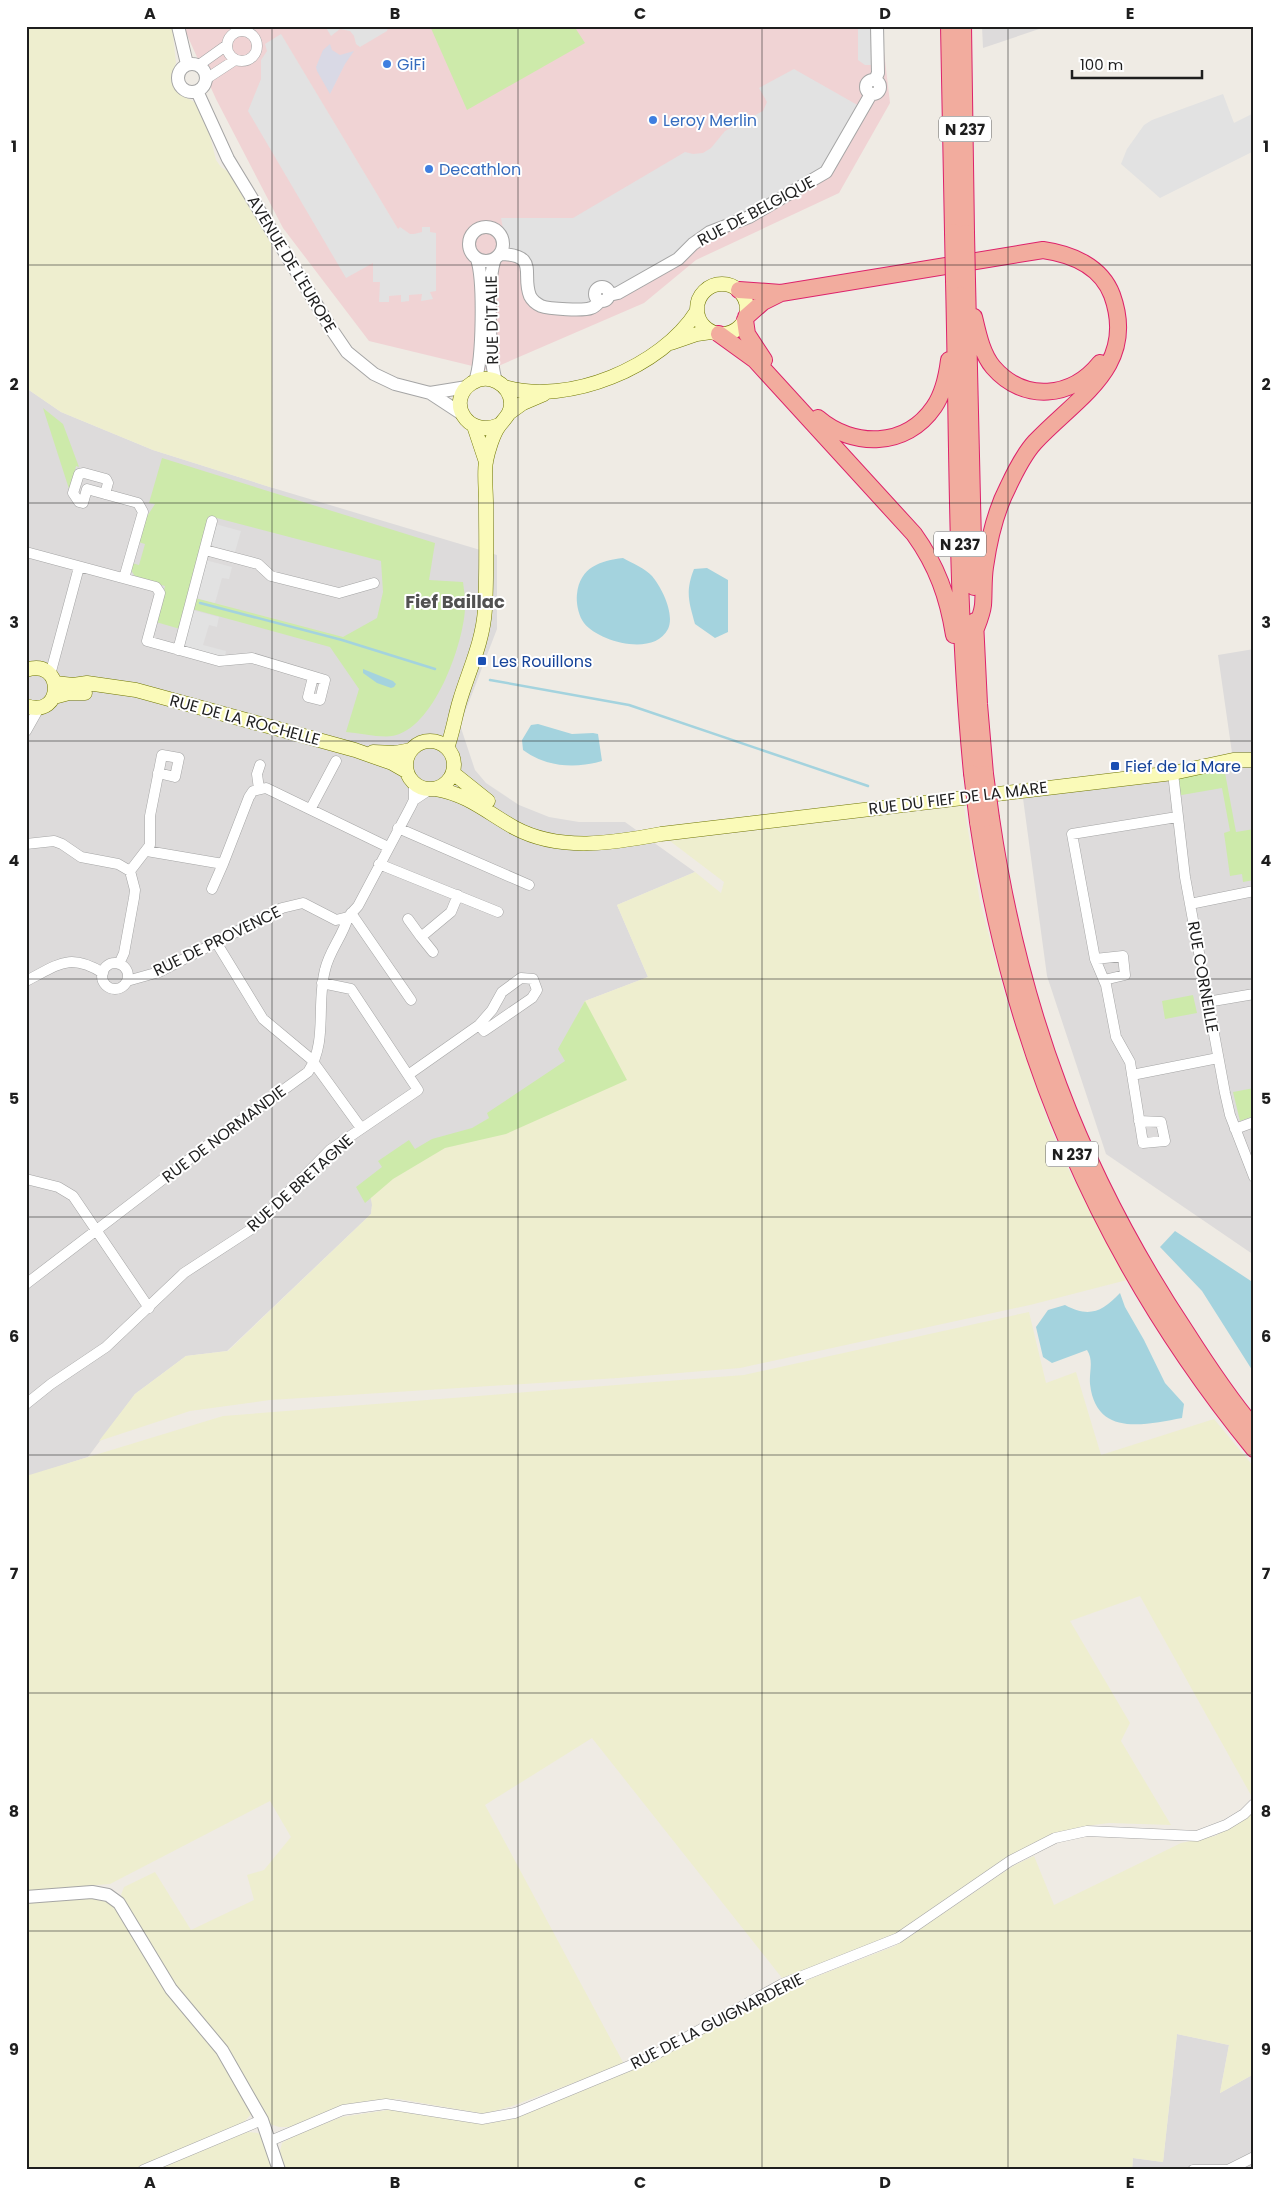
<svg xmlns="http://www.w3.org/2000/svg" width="1280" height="2196" viewBox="0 0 1280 2196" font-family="Poppins,sans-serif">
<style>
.residential{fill:#dddbdb}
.commercial{fill:#f0d3d4}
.farmland{fill:#eeeecf}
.grass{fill:#cdeaaa}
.parking{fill:#e2e2e2}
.plaza{fill:#d9d9e5}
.water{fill:#a4d3de}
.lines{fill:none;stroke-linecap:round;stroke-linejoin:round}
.stream{stroke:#a4d3de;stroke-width:2.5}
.minor-casing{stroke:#a5a5a5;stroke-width:11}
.tertiary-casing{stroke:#a5a5a5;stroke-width:14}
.secondary-casing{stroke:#707704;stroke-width:15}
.trunk-casing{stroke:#dd226b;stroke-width:18}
.minor{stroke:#fff;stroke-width:10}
.tertiary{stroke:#fff;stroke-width:12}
.secondary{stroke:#fafab8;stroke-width:14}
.trunk{stroke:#f2ac9e;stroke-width:16}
.trunk-bridge-casing{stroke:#dd226b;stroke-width:18;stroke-linecap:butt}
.trunk-bridge{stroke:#f2ac9e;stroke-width:16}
.grid{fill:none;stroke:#1e1e1e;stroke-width:1;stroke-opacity:0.55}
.shop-dot{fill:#3f7fe0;stroke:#fff;stroke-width:2}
.transit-dot{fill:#1a4fb4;stroke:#fff;stroke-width:2}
.labels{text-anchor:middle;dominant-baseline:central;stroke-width:4;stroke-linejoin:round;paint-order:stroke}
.shield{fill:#fff;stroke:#626262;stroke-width:1}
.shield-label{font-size:15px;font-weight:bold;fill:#1e1e1e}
.shop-label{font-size:16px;fill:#366cbe;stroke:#fff;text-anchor:start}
.street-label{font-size:16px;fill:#1e1e1e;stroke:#fff}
.transit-label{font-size:16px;fill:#164399;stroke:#fff;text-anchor:start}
.neighbourhood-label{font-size:18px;font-weight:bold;fill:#515151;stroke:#fff}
.neatline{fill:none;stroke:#1e1e1e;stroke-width:2}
.grid-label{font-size:16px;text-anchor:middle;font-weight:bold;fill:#1e1e1e}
</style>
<rect width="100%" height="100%" fill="#efebe4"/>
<path class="residential" d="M982,26H1048L983,48Z
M26,388L61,412L153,450L273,488L497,555V629L460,725L475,770L486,783L519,805L549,817L579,822H625L695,872L617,905L648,977L585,1001L567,1065L515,1103L394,1175L372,1205L371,1214L227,1351L186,1356L135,1394L88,1457L26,1477Z
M1254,649V1255L1106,1154L1047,976L1022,791L1233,760L1218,655Z
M1177,2034L1229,2045L1220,2093L1254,2074V2170H1132L1133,2158L1163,2162Z"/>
<path class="commercial" d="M183,26H881L890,103L839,193L696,260L644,303L489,370L369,341L283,228L216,99Z"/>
<path class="farmland" d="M26,26H172L176,63L171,76L174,85L179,93L196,103L210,136L216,160L221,167L233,175L271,239L273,488L153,450L61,412L26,388Z
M964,806L980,902L1008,1006L1048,1121L1063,1159L1127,1280L1030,1305L740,1368L618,1378L270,1400L190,1411L99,1441L135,1394L186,1356L228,1351L371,1214L372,1205L370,1195L394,1175L515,1103L567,1065L561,1046L585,1001L648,977L617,905L695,872L721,893L724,882L670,841Z
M1029,1312L1046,1383L1076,1372L1101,1455L1214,1419L1254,1467V1794L1252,1797L1140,1596L1070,1621L1130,1723L1121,1741L1171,1825L1109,1823L1085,1826L1050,1835L1009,1856L895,1936L782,1978L592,1738L485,1805L624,2064L512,2106L485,2114L399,2099L374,2100L337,2108L290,2127H279L270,2124L262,2114L176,1988L121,1895L124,1887L155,1872L191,1930L254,1900L247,1875L264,1870L291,1837L270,1801L110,1884L26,1891V1476L223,1416L744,1375Z
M1254,1809V2074L1220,2093L1229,2045L1177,2034L1163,2162L1133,2158L1132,2170H285L280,2151L282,2143L297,2134L342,2117L388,2110H399L486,2124L516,2118L630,2071L805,1981L895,1946L1013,1866L1034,1856L1054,1905L1181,1843L1215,1836L1239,1822Z
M98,1898L110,1901L120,1911L206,2034L252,2106L251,2114L245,2121L230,2130L142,2170H26V1902Z
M248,2132L258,2133L265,2140L274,2170H157L234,2134Z"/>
<path class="grass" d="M430,26H574L585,43L467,110Z
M43,408L63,424L79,467L76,466L70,492Z
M162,458L435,543L429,580L463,582C464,591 466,601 465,609C463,646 433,730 392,736C381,738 359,733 346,732L359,689L330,647L192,609L195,598L343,637L377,618L383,592L381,561L209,516L180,629L156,622L165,586L136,578L131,570L132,563L139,565L145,544L138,542L144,521L155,504L149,503Z
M1223,762L1236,832L1254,829V880L1243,882L1242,874L1230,876L1224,833L1230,831L1222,788L1176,796L1173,773Z
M1193,995L1197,1013L1165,1019L1162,1001Z
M585,1001L627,1080L506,1134L445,1148L393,1179L365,1203L356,1187L382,1167L378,1161L409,1140L415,1149L432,1139L472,1128L489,1118L487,1113L565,1061L558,1049Z
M1254,1088V1116L1240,1121L1233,1092Z"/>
<path class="parking" d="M325,26H389L387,31L360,47L356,44L354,36L350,31L340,29L331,36Z
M858,26H871V65H865L858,60Z
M281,34L398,229L400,227L410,234H414L422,232V227H430V232L436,233V291L430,292L433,299L421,301L422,294L409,295V301L401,302V295L389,296V302H379L380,282H373V263L346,278L248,111L261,79V60L267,51L265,44Z
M794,69L868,111L828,176L718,233L679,262L600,308L537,309L524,270L507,249L501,218H573L685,152L693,154L703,153L711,148L725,131L763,111L767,102L759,88Z
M1223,94L1234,123L1254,113V151L1160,198L1121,164L1127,149L1144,125L1152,120Z
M215,524L241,531L235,552L209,545Z
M205,560L232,567L229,579L222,578L215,603L196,598Z
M192,610L219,617L217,627L209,625L203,645L226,651L225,657L182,646Z"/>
<path class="plaza" d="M330,44L332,50L340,55L354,51L345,64L330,94L317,71L316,67L323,50Z"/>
<path class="water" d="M623,558C632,563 646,569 652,576C662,588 675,614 668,629C654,657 599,642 584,623C578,615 576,602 577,594C580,567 600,561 623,558Z
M707,568L728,580V632L715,638L695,624C689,602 685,592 694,569Z
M363,669L393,681L396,684L394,687L391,688L377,683L363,673Z
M538,724L572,734L593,733L598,734L602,761C575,769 546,767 523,750L522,740L531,725Z
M1175,1231L1254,1283V1373L1202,1291L1160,1247Z
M1120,1293L1125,1307L1144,1340L1165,1383L1184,1404L1182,1418C1144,1425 1096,1437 1090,1384C1089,1371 1094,1361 1087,1350L1052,1363L1043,1357L1036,1327L1048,1310L1065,1305C1089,1318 1102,1312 1120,1293Z"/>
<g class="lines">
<path class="stream" d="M200,603L342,640L435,669
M490,680L629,705L868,786"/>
<defs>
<path id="minor" d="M227 46a15 15 0 1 1 30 0a15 15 0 1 1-30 0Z
M199,65L227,45
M206,79L235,60
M105,494L108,483L106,479L84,473L79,474L73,493L79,502L83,503L87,489L138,503L143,512L124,578
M205,550L258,564L271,576L339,593L374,583
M26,552L156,587L160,593L147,641L219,661L252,658L325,680L320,700L308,697L313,677
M178,650L212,521
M50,675L79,567
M26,731L39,708
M1173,773L1185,877L1225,1093L1230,1115L1254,1177
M259,789L257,774L260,765
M414,800L429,790
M311,808L336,761
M398,828L529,885
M26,844L54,841L62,844L81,857L118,864L130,871L135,890L134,898L124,953L119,964
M147,851L223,864L249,797L253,791L266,788L388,847
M379,864L498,912
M130,871L150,845V816L162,755L179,758L175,777L158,773
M212,889L223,864
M1190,904L1254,891
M351,913L411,1000
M408,919L421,937L451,912L458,895
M421,937L433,952
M216,942L263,1019L311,1059L361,1128
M1095,959L1123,956L1125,975L1104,980
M102 976a13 13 0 1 1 26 0a13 13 0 1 1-26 0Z
M26,981C58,965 69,952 103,973
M127,981L159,972L282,908L303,903L336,920L348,917L358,906L410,808L414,800V785
M322,983L351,989L408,1075
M1207,1002L1254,994
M1132,1075L1218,1058
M1139,1121L1161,1122L1165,1141L1143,1143L1130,1062L1116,1037L1106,985L1095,959L1072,834L1177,817
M1235,1129L1254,1122
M26,1179L58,1187L73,1196L149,1308
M26,1284L213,1141L308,1072C328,1042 316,1004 325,970C329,951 343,936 348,917
M26,1404L51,1384L106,1347L184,1273L253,1228L330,1150L418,1090L408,1075L479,1025L492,1010L502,992L521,978L533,979L537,990L532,998L484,1031L479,1025
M270,2141L343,2110L386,2104L482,2119L515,2113L653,2056L782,1984L898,1938L1010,1861L1055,1838L1087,1831L1197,1836L1226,1825L1244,1814L1254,1804
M143,2170L262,2120
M1193,2170H1228L1254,2157"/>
<path id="tertiary" d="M178,26L187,64
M178 78a14 14 0 1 1 28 0a14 14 0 1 1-28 0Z
M866 87a7 7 0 1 1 14 0a7 7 0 1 1-14 0Z
M875,80L878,73L877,26
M197,91L228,159L332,330L347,352L374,374L395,384L430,393L462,414
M469 244a17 17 0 1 1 34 0a17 17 0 1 1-34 0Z
M500,254C540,255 521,274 530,296C532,300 537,304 541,306C549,309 584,311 591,308C595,307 597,304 600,301
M495,259C487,278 489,361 496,381
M595 294a7 7 0 1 1 14 0a7 7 0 1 1-14 0Z
M609,295L618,293L678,259L693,244L710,232L749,217L826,172L871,94
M475,381C483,360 484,280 477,259
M430,393L467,387
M26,1897L92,1892L108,1895L119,1903L171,1989L222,2050L262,2120L279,2170"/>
<path id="secondary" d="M697 309a25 25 0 1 1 50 0a25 25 0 1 1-50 0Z
M671,343L697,334L711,332
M504,387C568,406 662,367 697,311
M509,413L523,403L544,394
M474,426L486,462
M26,670C64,657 65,719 26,706
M55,683L73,685L87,683L136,690L355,750L392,763L406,771
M54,697L69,693H85
M406 765a24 24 0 1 1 48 0a24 24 0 1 1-48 0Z
M447,748C453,732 455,716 460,700C469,670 483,642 485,609C487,574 486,538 486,503C486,490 484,474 486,461C488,451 493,434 499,426C505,418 511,414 511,403C510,384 488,372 472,383C445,400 467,439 499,425
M373,752L395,753L411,750
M453,773L488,801
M436,789C467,794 488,813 515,828C560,852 613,843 661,834L1173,773L1233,760H1254"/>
<path id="trunk" d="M949,26L953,232
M963,26L966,233
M954,281C958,445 956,610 972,773
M967,281L974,587
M739,290L781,293L1043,250C1071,254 1101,266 1112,295C1138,367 1077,397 1035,442C1024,454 1015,472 1008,487C995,512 989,539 985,567C983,580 984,593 983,605C982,614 978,623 975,631
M746,317L763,302L781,293
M974,317C978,334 982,354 993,367C1024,403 1072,398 1100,363
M745,320L747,334L764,360
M719,334L755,360L914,534C937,566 948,597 954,635
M818,418C853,448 906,448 934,407C943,394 947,376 949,360
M975,621L979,704L985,774
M991,818C1019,1009 1079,1171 1186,1332C1207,1365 1229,1398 1254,1428
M978,822C1013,1056 1104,1265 1254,1449"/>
</defs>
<use href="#minor" class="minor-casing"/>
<use href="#tertiary" class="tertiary-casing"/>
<use href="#secondary" class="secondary-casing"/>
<use href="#trunk" class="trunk-casing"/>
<use href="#minor" class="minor"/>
<use href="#tertiary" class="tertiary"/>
<use href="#secondary" class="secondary"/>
<use href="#trunk" class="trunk"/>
<defs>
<path id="trunk-bridge" d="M953,232L954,281
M966,233L967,281
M972,773L978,822
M985,774L991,818"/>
</defs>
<use href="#trunk-bridge" class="trunk-bridge-casing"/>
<use href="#trunk-bridge" class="trunk-bridge"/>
</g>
<path class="grid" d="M272,26V2170M518,26V2170M762,26V2170M1008,26V2170M26,265H1254M26,503H1254M26,741H1254M26,979H1254M26,1217H1254M26,1455H1254M26,1693H1254M26,1931H1254"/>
<g class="shop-dot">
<circle cx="387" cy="64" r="5"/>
<circle cx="653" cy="120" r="5"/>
<circle cx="429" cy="169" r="5"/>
</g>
<g class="transit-dot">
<rect x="477" y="656" width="10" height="10" rx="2.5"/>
<rect x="1110" y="761" width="10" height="10" rx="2.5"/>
</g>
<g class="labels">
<g class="shield">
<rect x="939" y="116.5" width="52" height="25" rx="4"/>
<rect x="934" y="531.5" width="52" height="25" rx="4"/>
<rect x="1046" y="1141.5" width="52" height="25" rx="4"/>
</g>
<g class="shield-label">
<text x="965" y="129">N 237</text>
<text x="960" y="544">N 237</text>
<text x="1072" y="1154">N 237</text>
</g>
<g class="shop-label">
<text x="397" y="64">GiFi</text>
<text x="663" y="120">Leroy Merlin</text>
<text x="439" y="169">Decathlon</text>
</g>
<g class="street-label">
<text transform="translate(756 211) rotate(-28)">RUE DE BELGIQUE</text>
<text transform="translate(292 264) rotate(59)">AVENUE DE L'EUROPE</text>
<text transform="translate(492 320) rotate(-91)">RUE D'ITALIE</text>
<text transform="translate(245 720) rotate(15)">RUE DE LA ROCHELLE</text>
<text transform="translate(958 798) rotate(-7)">RUE DU FIEF DE LA MARE</text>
<text transform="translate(217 941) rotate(-26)">RUE DE PROVENCE</text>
<text transform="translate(1203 977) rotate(80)">RUE CORNEILLE</text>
<text transform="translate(224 1134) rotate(-37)">RUE DE NORMANDIE</text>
<text transform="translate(300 1183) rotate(-42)">RUE DE BRETAGNE</text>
<text transform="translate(717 2021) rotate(-27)">RUE DE LA GUIGNARDERIE</text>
</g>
<g class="transit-label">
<text x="492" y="661">Les Rouillons</text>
<text x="1125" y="766">Fief de la Mare</text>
</g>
<g class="neighbourhood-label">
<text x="455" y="601">Fief Baillac</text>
</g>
</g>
<rect width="1280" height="2196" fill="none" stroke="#ffffff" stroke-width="55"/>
<path d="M1072 70v8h130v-8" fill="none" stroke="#1e1e1e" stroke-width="2.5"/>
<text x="1080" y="70" font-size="15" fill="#1e1e1e" stroke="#ffffff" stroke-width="4" paint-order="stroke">100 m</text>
<rect x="28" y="28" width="1224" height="2140" class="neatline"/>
<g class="grid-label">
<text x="150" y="19">A</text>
<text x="395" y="19">B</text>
<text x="640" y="19">C</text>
<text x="885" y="19">D</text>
<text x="1130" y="19">E</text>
<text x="14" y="152">1</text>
<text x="1266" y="152">1</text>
<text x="14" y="390">2</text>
<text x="1266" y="390">2</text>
<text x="14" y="628">3</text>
<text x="1266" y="628">3</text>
<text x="14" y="866">4</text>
<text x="1266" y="866">4</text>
<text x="14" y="1104">5</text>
<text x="1266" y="1104">5</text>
<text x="14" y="1342">6</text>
<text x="1266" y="1342">6</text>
<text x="14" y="1579">7</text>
<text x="1266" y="1579">7</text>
<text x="14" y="1817">8</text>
<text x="1266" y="1817">8</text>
<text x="14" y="2055">9</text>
<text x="1266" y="2055">9</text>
<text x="150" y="2188">A</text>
<text x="395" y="2188">B</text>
<text x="640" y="2188">C</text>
<text x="885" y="2188">D</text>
<text x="1130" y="2188">E</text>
</g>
</svg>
